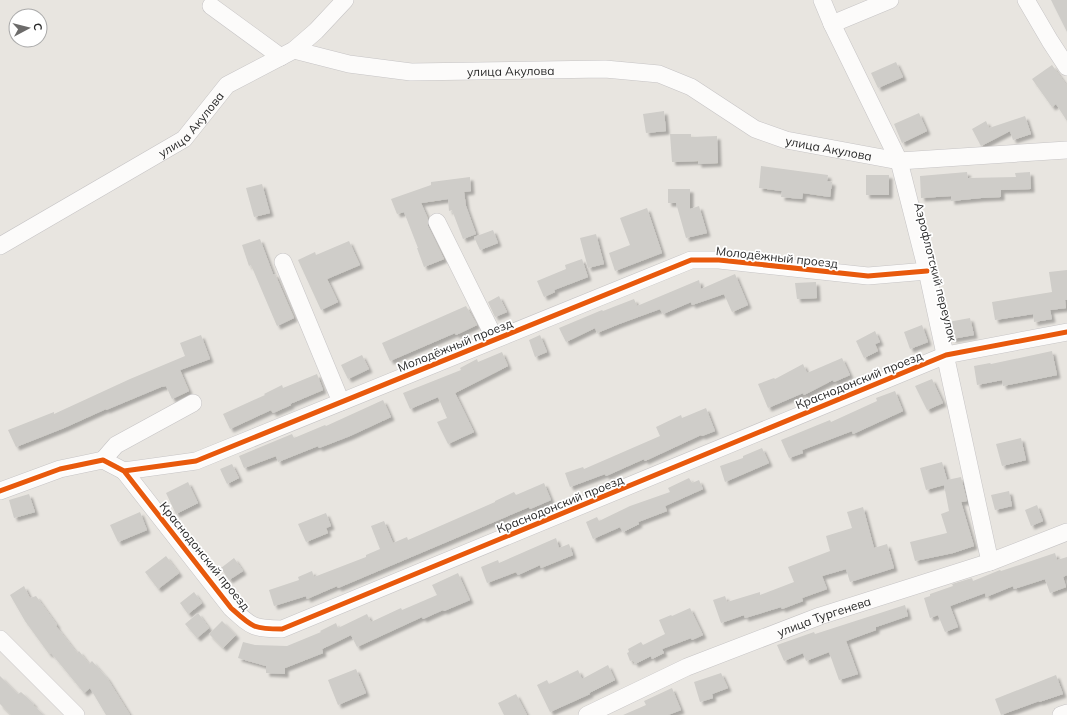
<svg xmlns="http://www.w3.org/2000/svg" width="1067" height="715" viewBox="0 0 1067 715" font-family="Mulish,sans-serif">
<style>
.building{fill:#cfcdc9;filter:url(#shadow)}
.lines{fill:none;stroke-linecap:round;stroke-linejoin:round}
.minor-casing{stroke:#c6c4c5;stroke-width:18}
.minor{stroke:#fcfbfa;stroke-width:17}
.cycleway-casing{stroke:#fff;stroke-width:8}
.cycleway{stroke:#e8590c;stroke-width:5}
.labels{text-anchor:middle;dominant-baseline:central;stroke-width:3.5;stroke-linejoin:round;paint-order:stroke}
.street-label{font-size:12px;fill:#2a2a2a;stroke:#fff}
</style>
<defs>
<filter id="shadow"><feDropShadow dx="3.5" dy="3.5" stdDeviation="1" flood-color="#0004"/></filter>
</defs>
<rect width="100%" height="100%" fill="#e8e5e0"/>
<path class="building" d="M1051,0H1067V32Z
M896,62L903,77L878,88L871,73Z
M1052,65L1067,86V121L1056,104L1052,107L1032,79Z
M664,111L666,131L646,133L643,114Z
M919,113L927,131L902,143L894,124Z
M1025,116L1031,134L1013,140L1010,131L981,146L972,129L986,121L989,128Z
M670,134H691V137L717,136L718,163L698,164V161L672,162Z
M761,166L828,175L827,181L832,182L830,197L803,193L802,199L781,197L782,191L759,188Z
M967,172L968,178L1016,177L1015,173L1030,172L1031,189L1001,190V197L981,198L951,201V196L921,198L920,176Z
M866,175H889V195H866Z
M470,177L471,191L464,192L466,206L476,234L463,239L452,210L449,211L448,199L421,203L428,219V226L444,259L424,267L417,248H418L404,212L397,214L391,199L431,185V182Z
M262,184L270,213L254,217L246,188Z
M668,189H690V209L699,206L707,233L686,238L676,203H668Z
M647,208L662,253L615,271L609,253L630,245L620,218Z
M493,230L498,243L480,250L474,237Z
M596,234L604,264L588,268L580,238Z
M260,239L273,274H275L294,318L277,326L251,265L249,266L242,245Z
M349,241L360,265L327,279L338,302L321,310L298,260L315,252L316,255Z
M582,259L588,277L554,290L555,292L544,297L537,281L566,269L565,265Z
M1067,270V300H1065L1066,308L1050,310L1052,319L1034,322L1033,314L995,320L992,302L1052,292L1049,272Z
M735,274L748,305L732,312L724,294L692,305L691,302L663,314L660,309L619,324L597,333L595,328L566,342L559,328L602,310L603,311L634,299L637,306L699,280L701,289Z
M816,282L817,298L797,299L795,283Z
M499,296L507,312L495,317L488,302Z
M466,306L477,325L456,335L455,333L390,361L382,343Z
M970,318L974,335L952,339L948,322Z
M922,325L928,342L910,349L904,332Z
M875,331L880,342L875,344L878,351L864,358L856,341Z
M201,335L210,359L180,370L189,391L172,399L166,386L161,387L106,410V409L64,428L16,447L8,430L54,412V414L130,379L185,356L180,343Z
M540,335L547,352L535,357L529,340Z
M1052,351L1057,375L1003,386L1002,380L977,385L974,366L990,363L991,364Z
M502,352L508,366L455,393L474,432L448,444L437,422L447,418L438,397L410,409L403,393L461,370L460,368L477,359L478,362Z
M362,355L369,369L348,379L341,365Z
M842,358L850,375L834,382L833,380L804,395L803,393L768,408L758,384L774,378L775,379L803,364L807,373Z
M317,374L323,390L290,404L291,405L273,413L271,410L230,429L223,414L265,395L264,394L282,385L283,388Z
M932,379L943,403L927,410L915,386Z
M895,391L903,411L853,434L852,431L802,450L803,453L789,458L781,440L830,420L831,422L877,401L876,398Z
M383,400L391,417L350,436L319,448L318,446L278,462L276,456L244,468L239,456L292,434L294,438L325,425L326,426Z
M706,408L715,431L702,436L701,435L645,461L644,459L606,476L605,474L570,487L565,473L583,467L584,469L660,436L656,427L681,415L682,418Z
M1021,438L1026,460L1002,466L996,444Z
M762,448L769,463L725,482L720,466L743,458V456Z
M942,462L947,480L961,477L967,501L961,502L974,546L953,553L915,561L910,542L947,533L941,514L949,511L944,485L926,490L920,468Z
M232,464L239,478L227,484L220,469Z
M689,478L692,483L699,480L703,489L665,506L667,511L638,522L639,524L623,532L620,527L593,539L586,522L597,517L599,521L630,506L670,492L668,488Z
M188,482L198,503L176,514L166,493Z
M544,483L551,500L530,509L529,507L338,588L337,586L307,599L306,596L274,606L269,590L299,580L298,577L312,571L314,577L366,557V555L380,549L371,526L384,521L393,543L407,537L408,540L495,502V501L514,492L516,495Z
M1009,491L1012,506L995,510L991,495Z
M29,494L35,512L14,518L9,500Z
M1037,505L1043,521L1031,526L1025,510Z
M863,507L874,548L887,544L894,568L850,582L846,569L822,576L827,589L802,598L803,601L782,609L781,607L745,618L744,615L721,623L713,600L725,596L727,602L760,592V595L794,582L788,567L830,551L826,536L852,528L847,512Z
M140,512L147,530L118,542L110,525Z
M326,513L331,526L326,528L328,533L306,542L298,524Z
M556,538L559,548L569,544L573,555L541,568L540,565L518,575L516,572L487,583L481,567L498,560L499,563Z
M1055,553L1057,560L1067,557V575L1063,577L1066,587L1050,593L1045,579L1014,589L1013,586L986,597L985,593L950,606L958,627L945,632L938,615L930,618L924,598L930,596V594L953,586L952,584L972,578L973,581L1000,570L1001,571Z
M166,556L179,573L158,589L145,572Z
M234,558L243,571L229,580L221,568Z
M458,573L470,600L444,611L443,610L423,619L422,617L357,647L351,635L322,649L323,653L285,668V674L266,673V666L238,658L243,642L255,645L287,646L321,632L320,631L336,623L338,628L367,614L371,622L401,608L402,610L437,595L432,585Z
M24,586L30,598L36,596L57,625L56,626L77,653L79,651L89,664L92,661L107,678L130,715H106L90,688L84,693L51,653L49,654L25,621L10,595Z
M194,592L202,603L188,614L180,603Z
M905,605L908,616L876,627V630L846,641L858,674L839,680L829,652L806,661L803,653L784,661L777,645L814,632L815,634Z
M690,608L703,635L692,640L691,638L662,649L664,653L652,659L651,656L635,664L633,660L630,661L627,653L629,652L628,649L641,642L643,645L665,634L659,620L671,615L672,616Z
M198,613L209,628L197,638L185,624Z
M222,621L236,635L223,648L209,634Z
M608,665L615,680L589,693L590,694L550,712L537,685L547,680L549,684L578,670L582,679Z
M356,669L366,693L338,705L328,680Z
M721,673L728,688L712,694L713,698L700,702L694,682Z
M1056,675L1063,694L1039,702V701L1001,715L995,699Z
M0,676L18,694L21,692L34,704L33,705L44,715H11L0,704Z
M672,688L681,710L668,715H623L646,705L644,701Z
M516,694L527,715H504L498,703Z"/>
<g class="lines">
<defs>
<g id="minor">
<path d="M822,0L832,24L899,161L927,271L990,562"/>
<path d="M1026,0L1050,41L1067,67"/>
<path d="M211,6L281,57"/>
<path d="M832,24L890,0"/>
<path id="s1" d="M294,50L349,64L411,72L605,69L659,74L691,87L755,129L786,140L899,161L1067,150"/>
<path d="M437,222L495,339"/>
<path id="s2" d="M0,246L184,139L227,85L294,50L316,31L345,0"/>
<path d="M283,262L341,402"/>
<path d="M103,460L116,445L193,403"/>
<path d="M124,471L231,608C252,627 253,629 282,629L946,355L1067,332"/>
<path d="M0,491L60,469L103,460L124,471L196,461L691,260H719L868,276L927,271"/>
<path d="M0,639L76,715"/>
<path id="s3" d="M587,715L687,667L820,616L990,562L1067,532"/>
<path d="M1061,715L1067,713"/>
</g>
</defs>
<use href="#minor" class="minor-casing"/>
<use href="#minor" class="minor"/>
<defs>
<path id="cycleway" d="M124,471L231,608C252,627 253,629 282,629L946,355L1067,332
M0,491L60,469L103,460L124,471L196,461L691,260H719L868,276L927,271"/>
</defs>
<use href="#cycleway" class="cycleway-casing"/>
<use href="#cycleway" class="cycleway"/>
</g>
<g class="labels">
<g class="street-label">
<text stroke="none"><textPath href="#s1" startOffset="219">улица Акулова</textPath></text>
<text stroke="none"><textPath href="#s2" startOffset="228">улица Акулова</textPath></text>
<text stroke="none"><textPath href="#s1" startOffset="555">улица Акулова</textPath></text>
<text transform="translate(777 257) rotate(6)">Молодёжный проезд</text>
<text transform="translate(936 272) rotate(76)">Аэрофлотский переулок</text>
<text transform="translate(455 345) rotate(-22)">Молодёжный проезд</text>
<text transform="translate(859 380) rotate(-22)">Краснодонский проезд</text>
<text transform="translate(560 504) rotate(-22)">Краснодонский проезд</text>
<text transform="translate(205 556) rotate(51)">Краснодонский проезд</text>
<text stroke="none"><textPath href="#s3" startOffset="257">улица Тургенева</textPath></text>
</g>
</g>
<g transform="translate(28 28) rotate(83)"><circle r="19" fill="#ffffff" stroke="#aaaaaa"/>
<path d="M0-3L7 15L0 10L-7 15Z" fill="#6c6b6a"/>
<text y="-6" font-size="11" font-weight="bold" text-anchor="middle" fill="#2a2a2a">С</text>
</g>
</svg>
